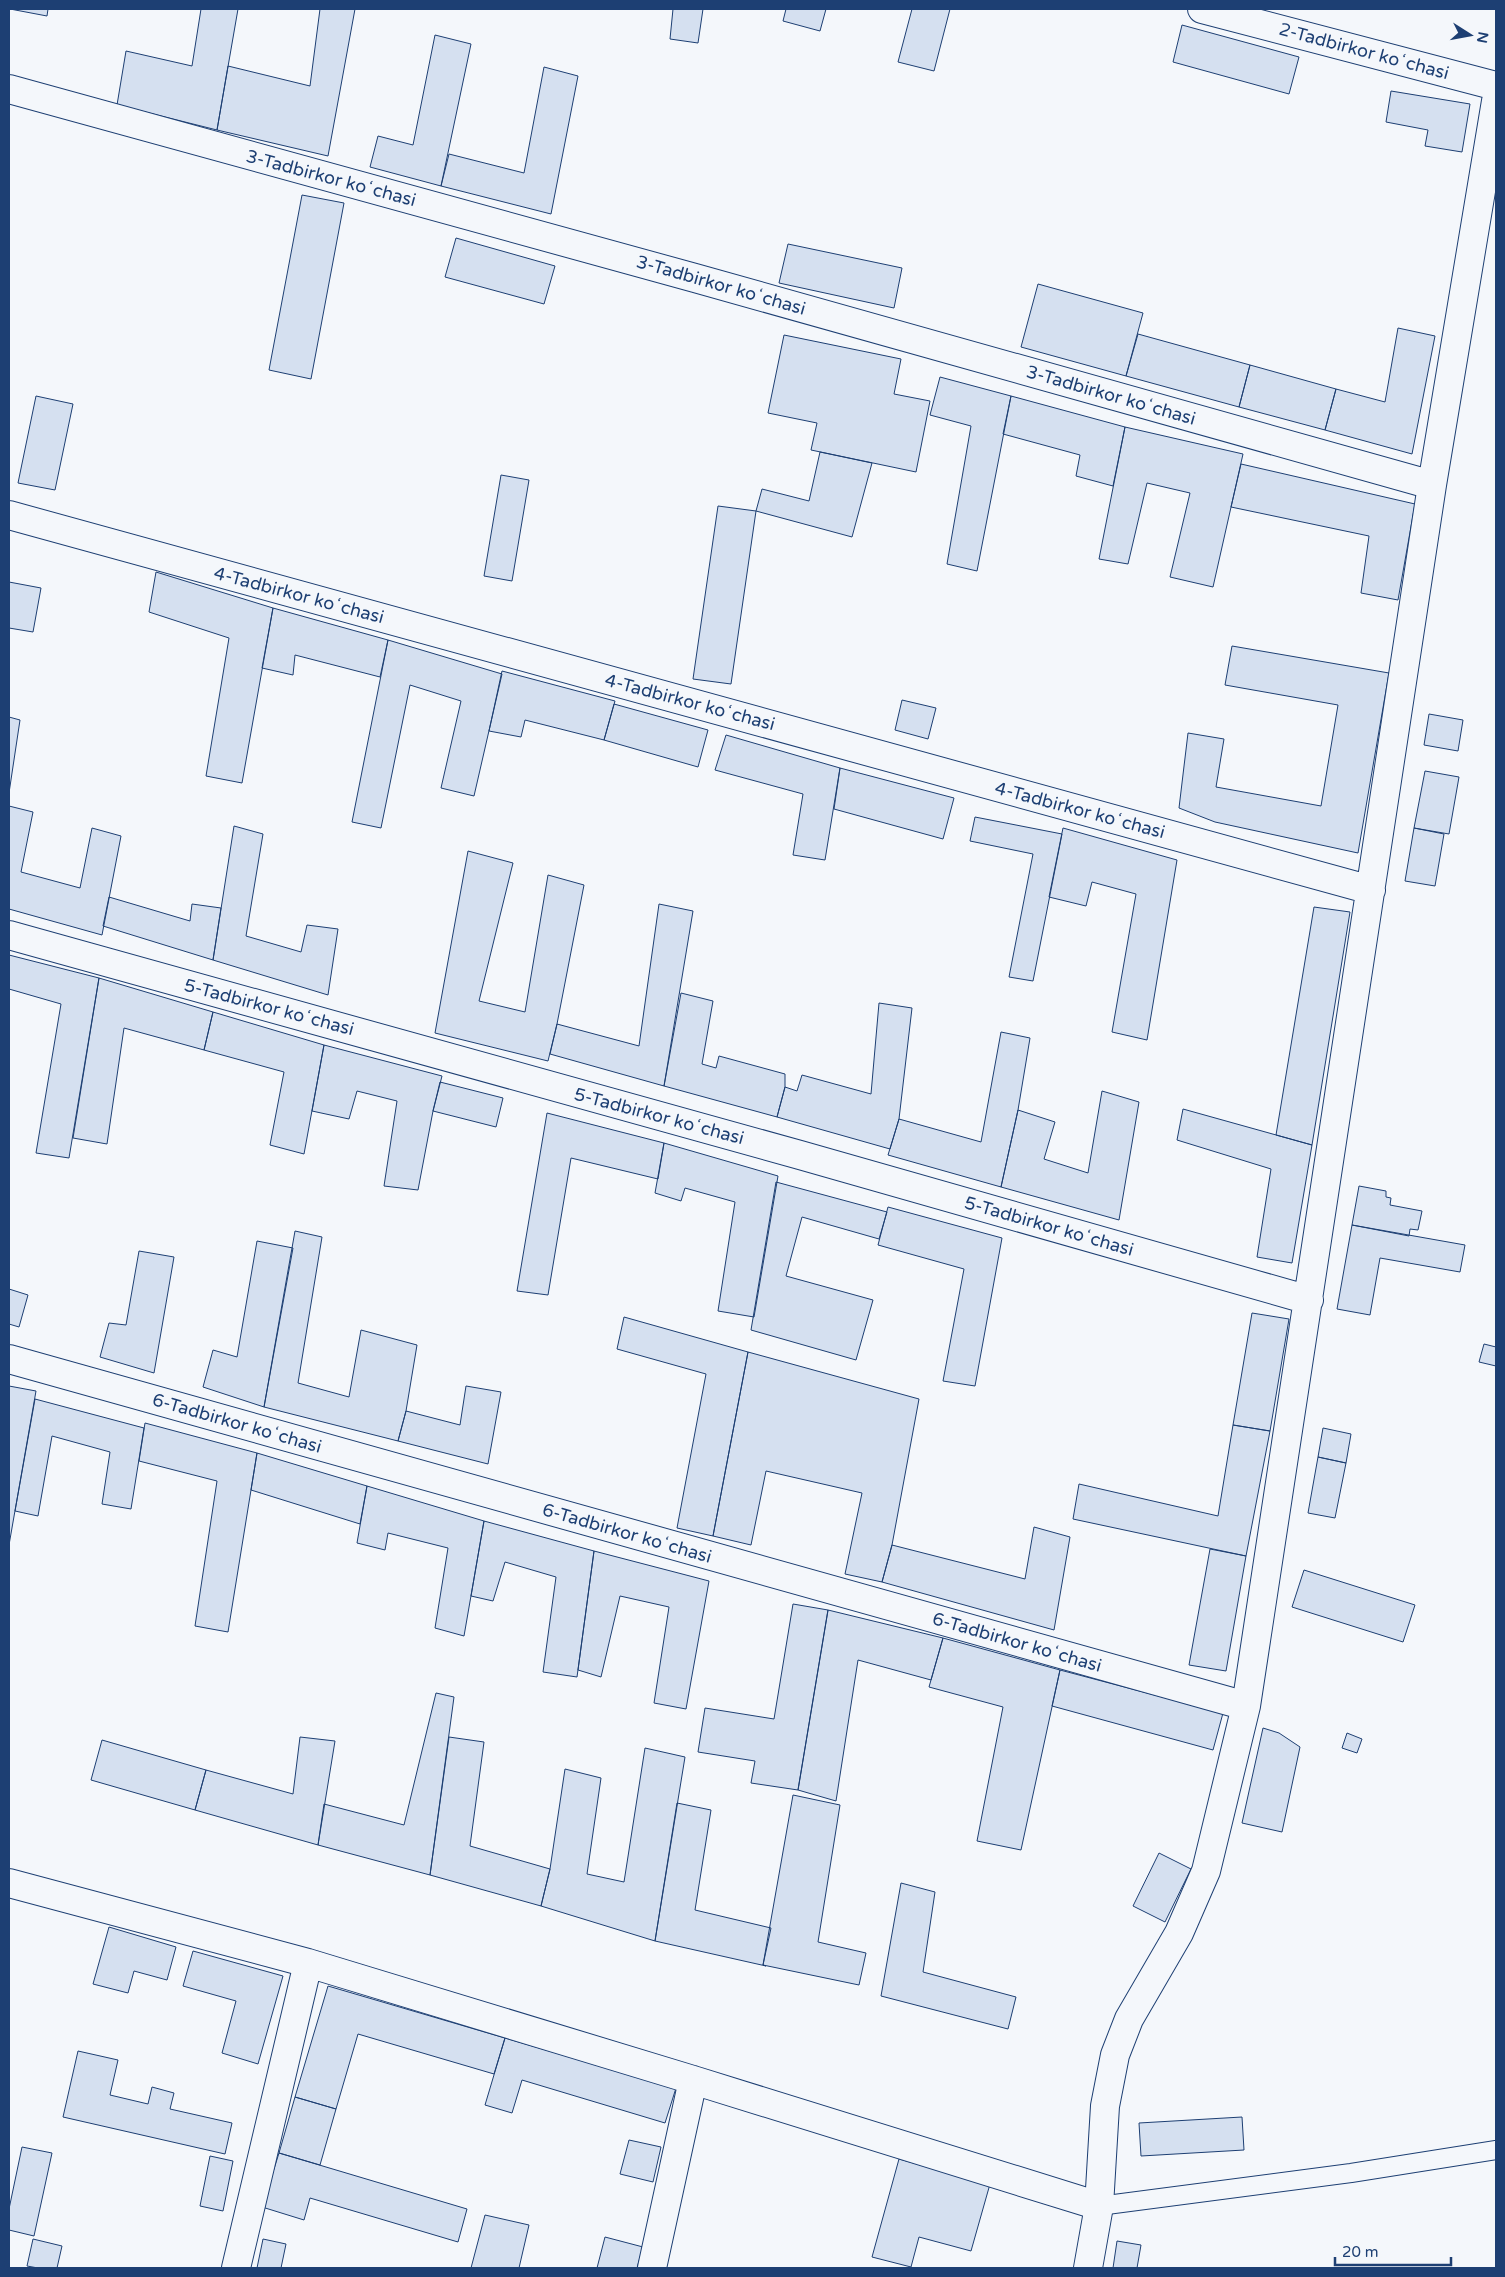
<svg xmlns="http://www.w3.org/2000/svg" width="1505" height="2277" viewBox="0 0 1505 2277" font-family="'Varela Round',sans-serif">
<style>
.building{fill:#d5e0f0;stroke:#1d3f73}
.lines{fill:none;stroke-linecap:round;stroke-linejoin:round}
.service-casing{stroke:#1d3f73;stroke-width:20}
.minor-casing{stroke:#1d3f73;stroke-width:30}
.service{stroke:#f4f7fb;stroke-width:18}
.minor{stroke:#f4f7fb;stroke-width:28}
.labels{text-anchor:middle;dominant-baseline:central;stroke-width:4;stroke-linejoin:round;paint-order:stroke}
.street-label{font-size:18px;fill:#1d3f73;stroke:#f4f7fb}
</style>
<rect width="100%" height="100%" fill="#f4f7fb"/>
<path class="building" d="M10,9H48L47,16Z
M201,9H238L217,130L117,105L126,51L192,66Z
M320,9H355L328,156L217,130L228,66L310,86Z
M673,9H703L698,43L670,39Z
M786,9H826L820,31L783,21Z
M912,9H950L934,71L898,62Z
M1182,25L1299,57L1289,94L1173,62Z
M435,35L471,44L441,186L370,167L378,136L413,145Z
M544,67L578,76L551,214L441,186L449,154L524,173Z
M1391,91L1470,104L1462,152L1425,146L1428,130L1386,122Z
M302,195L344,203L311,379L269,370Z
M456,238L555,266L544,304L445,277Z
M788,244L902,268L894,308L779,283Z
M1038,284L1143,313L1126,376L1021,347Z
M1398,328L1435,336L1412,454L1325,430L1336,389L1385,402Z
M1138,334L1250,365L1239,407L1126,376Z
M784,335L901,359L894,394L930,401L916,472L811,450L817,423L768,413Z
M1250,365L1336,389L1325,430L1239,407Z
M940,377L1011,396L977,571L947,564L971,426L930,415Z
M36,396L73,404L55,490L18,483Z
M1011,396L1125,427L1113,486L1076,476L1080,455L1003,434Z
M1125,427L1243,454L1213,587L1170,577L1190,493L1147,483L1128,564L1099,559Z
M820,452L872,463L852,537L756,511L762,489L809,501Z
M1241,464L1415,504L1398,600L1361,593L1369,536L1231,507Z
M501,475L529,480L512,581L484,576Z
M718,506L756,511L731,684L693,679Z
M156,572L273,608L242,783L206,776L229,638L149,612Z
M9,582L41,588L33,632L9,628Z
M273,608L388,640L380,677L295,655L293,675L262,668Z
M388,640L502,674L474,796L441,788L461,701L410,685L381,828L352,822Z
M1232,646L1389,673L1358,853L1215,822L1179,808L1188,733L1224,739L1216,787L1321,806L1338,705L1225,685Z
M502,671L615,701L604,740L525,720L521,737L489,731Z
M902,700L936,708L928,739L895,730Z
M614,704L708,730L698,767L604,740Z
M1429,714L1463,720L1458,751L1424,745Z
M9,717L20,720L9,793Z
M726,735L840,768L825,860L793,855L803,794L715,770Z
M840,768L954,798L943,839L834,809Z
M1425,771L1459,777L1449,834L1414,828Z
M9,806L33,812L21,872L80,888L92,828L121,836L102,935L9,909Z
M975,817L1062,834L1033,981L1009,977L1033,854L970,841Z
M234,826L263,834L246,936L301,952L307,925L338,929L328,995L213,960Z
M1063,828L1177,860L1147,1040L1112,1032L1136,894L1092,882L1086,906L1049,897Z
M1414,828L1444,834L1435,886L1405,881Z
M468,851L513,863L479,1001L525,1012L548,875L584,885L557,1024L548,1061L435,1033Z
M109,897L190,921L192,904L221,908L213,960L103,926Z
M659,904L693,911L664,1086L550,1054L557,1024L639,1046Z
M1314,907L1350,912L1312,1145L1276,1135Z
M9,955L99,978L69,1158L36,1153L61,1004L9,989Z
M99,978L213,1012L204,1050L124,1028L107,1144L73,1138Z
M681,993L713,1001L702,1064L716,1068L719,1056L785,1074V1087L777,1117L664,1086Z
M879,1003L912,1008L899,1119L890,1149L777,1117L785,1087L797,1091L802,1075L871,1094Z
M213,1012L324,1045L304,1154L270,1145L284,1072L204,1050Z
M1001,1032L1030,1038L1018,1110L1001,1187L888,1155L899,1119L981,1142Z
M324,1045L442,1076L433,1111L418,1190L384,1186L397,1101L357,1091L349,1119L312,1111Z
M440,1082L503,1098L496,1127L433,1111Z
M1102,1091L1139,1102L1119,1220L1001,1187L1018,1110L1055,1122L1044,1159L1088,1173Z
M1183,1109L1312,1145L1292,1263L1257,1257L1271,1169L1177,1140Z
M547,1113L664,1143L658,1179L571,1158L548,1295L517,1291Z
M664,1143L778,1176L754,1317L718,1311L735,1202L685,1188L681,1201L655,1193Z
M776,1182L887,1212L879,1239L802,1217L786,1276L873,1300L856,1360L751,1330Z
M1359,1186L1386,1191V1197L1391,1198L1390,1205L1422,1211L1418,1230L1410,1229L1409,1236L1352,1225Z
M888,1207L1002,1238L975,1386L943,1381L964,1269L878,1245Z
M1352,1225L1465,1245L1460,1272L1380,1258L1370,1315L1337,1309Z
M295,1231L322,1237L298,1383L349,1397L361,1330L417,1345L406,1411L398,1441L264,1407Z
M257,1241L293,1248L264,1407L203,1387L213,1350L237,1357Z
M139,1251L174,1257L154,1373L100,1357L109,1323L126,1325Z
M9,1289L28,1295L19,1327L9,1324Z
M1252,1313L1289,1319L1270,1431L1233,1425Z
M624,1317L748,1352L713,1536L677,1528L706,1374L617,1349Z
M1484,1344L1496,1347V1366L1479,1362Z
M748,1352L919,1399L892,1545L882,1582L845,1574L862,1493L766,1471L751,1545L713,1536Z
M9,1386L36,1391L9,1545Z
M466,1386L501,1392L488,1464L398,1441L406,1411L460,1425Z
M35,1399L144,1428L131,1509L102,1504L110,1452L52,1436L38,1516L15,1511Z
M145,1423L257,1453L228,1632L195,1626L217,1481L139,1461Z
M1233,1425L1270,1431L1246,1556L1073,1519L1079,1484L1218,1516Z
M1323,1428L1351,1434L1346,1463L1318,1457Z
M257,1453L367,1486L360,1524L251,1490Z
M1318,1457L1346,1463L1335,1518L1308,1513Z
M367,1486L484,1521L464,1636L435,1628L448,1548L388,1533L385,1550L357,1543Z
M484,1521L594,1551L577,1677L543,1672L556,1577L505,1562L493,1601L471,1596Z
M1034,1527L1070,1537L1054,1630L882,1582L892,1545L1025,1579Z
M1210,1549L1246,1556L1226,1671L1189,1665Z
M594,1551L709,1581L686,1709L654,1703L669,1607L620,1596L601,1677L578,1670Z
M1304,1570L1415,1605L1403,1642L1292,1607Z
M793,1604L828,1610L798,1790L751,1783L755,1761L698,1752L705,1708L774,1719Z
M828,1610L943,1638L931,1680L858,1660L836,1801L798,1790Z
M943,1638L1060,1670L1021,1850L977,1841L1003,1707L929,1687Z
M1060,1670L1223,1713L1213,1750L1052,1706Z
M436,1693L454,1697L430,1875L318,1845L324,1804L404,1825Z
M1263,1728L1279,1733L1300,1747L1282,1832L1242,1823Z
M1347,1733L1362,1739L1357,1753L1342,1748Z
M300,1737L335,1741L318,1845L195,1810L206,1770L293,1794Z
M449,1737L484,1742L470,1846L550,1869L541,1906L430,1875Z
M102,1740L206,1770L195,1810L91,1780Z
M645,1748L685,1757L655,1941L541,1906L550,1869L565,1769L601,1778L587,1874L624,1882Z
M793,1795L840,1805L818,1942L866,1953L859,1985L763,1965Z
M677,1803L711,1810L695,1910L771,1928L763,1965L766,1966L655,1941Z
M1159,1853L1191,1869L1165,1922L1133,1906Z
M901,1883L935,1892L923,1972L1016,1997L1008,2029L881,1996Z
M109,1927L176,1947L167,1980L134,1971L128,1993L93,1984Z
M193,1951L283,1976L258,2064L222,2053L236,2001L183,1986Z
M328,1986L505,2038L494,2074L358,2034L336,2109L295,2097Z
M505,2038L676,2088L665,2123L522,2080L512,2113L485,2105Z
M78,2051L118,2060L110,2095L148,2104L152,2087L174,2093L170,2109L232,2123L225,2154L63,2117Z
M295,2097L336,2109L320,2165L279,2153Z
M1242,2117L1244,2150L1141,2156L1139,2123Z
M629,2140L661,2147L653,2182L620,2174Z
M22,2147L52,2153L34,2236L9,2230V2209Z
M279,2153L467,2209L458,2242L310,2198L304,2220L262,2207Z
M210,2156L233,2161L223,2211L200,2206Z
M899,2159L990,2184L971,2251L919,2237L911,2267L872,2257Z
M485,2215L529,2225L519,2268H471Z
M605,2237L643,2247L637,2268H597Z
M33,2239L62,2246L57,2268H38L27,2266Z
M263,2239L286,2244L281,2268H257Z
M1117,2241L1141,2245L1137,2268H1113Z"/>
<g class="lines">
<defs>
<path id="service" d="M1099,2206L1351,2173L1496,2150"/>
<path id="minor" d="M1202,9L1496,86
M9,89L695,278L1432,485
M9,515L1371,890
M9,935L800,1155L1309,1300
M9,1359L1246,1706
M9,1883L308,1963L693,2080L1099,2206
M236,2268L308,1963
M652,2268L693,2080
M1088,2268L1099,2206L1105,2106L1115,2055L1129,2019L1179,1933L1206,1871L1246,1706L1432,485L1496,101"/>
</defs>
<use href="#service" class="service-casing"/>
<use href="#minor" class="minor-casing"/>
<use href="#service" class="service"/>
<use href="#minor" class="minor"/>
</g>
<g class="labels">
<g class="street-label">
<text transform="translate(1364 51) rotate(15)">2-Tadbirkor koʻchasi</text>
<text transform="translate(331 178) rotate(15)">3-Tadbirkor koʻchasi</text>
<text transform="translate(721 285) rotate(16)">3-Tadbirkor koʻchasi</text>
<text transform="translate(1111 395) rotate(16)">3-Tadbirkor koʻchasi</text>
<text transform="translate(299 595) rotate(15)">4-Tadbirkor koʻchasi</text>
<text transform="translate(690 702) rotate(15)">4-Tadbirkor koʻchasi</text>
<text transform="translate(1080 810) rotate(15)">4-Tadbirkor koʻchasi</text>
<text transform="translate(269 1007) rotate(15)">5-Tadbirkor koʻchasi</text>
<text transform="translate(659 1116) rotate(15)">5-Tadbirkor koʻchasi</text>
<text transform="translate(1049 1226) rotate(16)">5-Tadbirkor koʻchasi</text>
<text transform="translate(237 1423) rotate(16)">6-Tadbirkor koʻchasi</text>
<text transform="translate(627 1533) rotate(16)">6-Tadbirkor koʻchasi</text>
<text transform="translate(1017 1642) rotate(16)">6-Tadbirkor koʻchasi</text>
</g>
</g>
<rect width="1505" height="2277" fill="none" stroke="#1d3f73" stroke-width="20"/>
<g transform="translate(1470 35) rotate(101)" stroke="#f4f7fb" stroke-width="4" paint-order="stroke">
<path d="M0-4L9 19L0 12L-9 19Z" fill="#1d3f73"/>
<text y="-8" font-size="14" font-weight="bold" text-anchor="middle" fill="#1d3f73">N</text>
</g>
<path d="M1335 2257v8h116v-8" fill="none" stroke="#1d3f73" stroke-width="2.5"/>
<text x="1342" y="2257" font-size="15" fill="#1d3f73" stroke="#f4f7fb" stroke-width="4" paint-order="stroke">20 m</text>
</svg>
